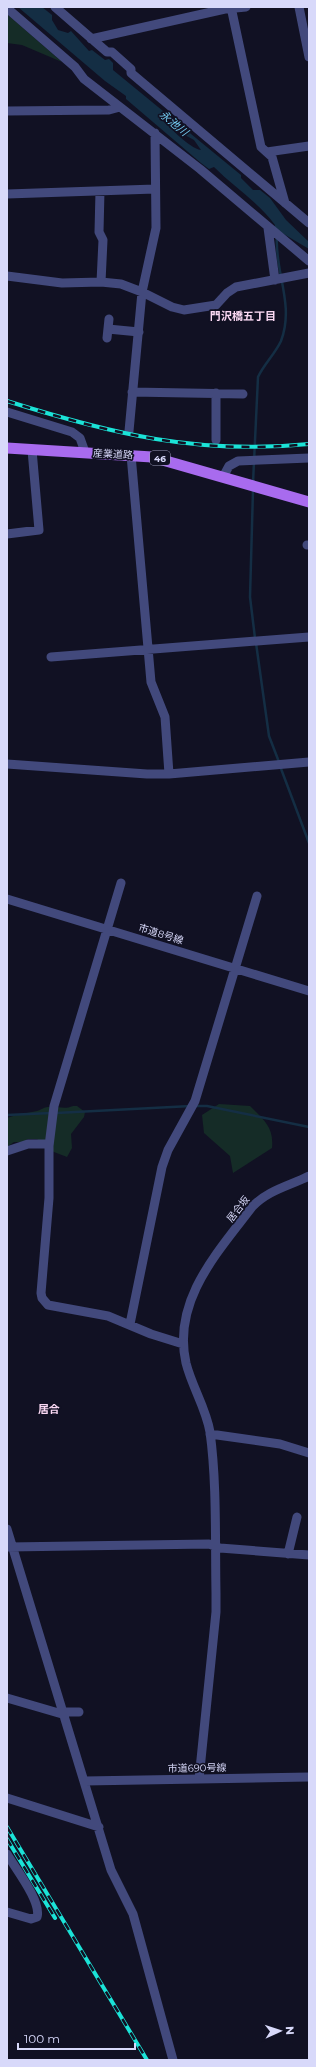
<svg xmlns="http://www.w3.org/2000/svg" width="316" height="2067" viewBox="0 0 316 2067" font-family="Montserrat,'Noto Sans JP',sans-serif">
<style>
.green{fill:#152c27}
.water{fill:#142e44;fill-rule:evenodd}
.lines{fill:none;stroke-linecap:round;stroke-linejoin:round}
.stream{stroke:#142e44;stroke-width:2.5}
.minor{stroke:#42497c;stroke-width:9}
.major{stroke:#a86bee;stroke-width:11}
.rail-casing{stroke:#1be3d7;stroke-width:4}
.rail{stroke:#111123;stroke-width:2.5;stroke-dasharray:8;stroke-linecap:butt}
.labels{text-anchor:middle;dominant-baseline:central;stroke-width:3.5;stroke-linejoin:round;paint-order:stroke}
.shield{fill:#111123;stroke:#9c9dba;stroke-width:1}
.shield-label{font-size:9px;font-weight:bold;fill:#d8d9fa}
.street-label{font-size:10px;fill:#d8d9fa;stroke:#111123}
.water-label{font-size:11px;font-style:italic;fill:#72c9ee;stroke:#111123}
.neighbourhood-label{font-size:11px;font-weight:bold;fill:#fbd9f4;stroke:#111123}
</style>
<rect width="100%" height="100%" fill="#111123"/>
<path class="green" d="M7,15H8L62,62L22,45L7,43Z
M219,1104L250,1106C264,1120 274,1127 272,1148L233,1173L230,1156L204,1133L202,1115Z
M73,1106H77L85,1112L84,1117L71,1134L72,1148L67,1157L54,1152L37,1139H27L25,1142H14L7,1147V1118C17,1114 27,1113 37,1111C41,1110 44,1107 48,1107C58,1106 64,1110 73,1106Z"/>
<path class="water" d="M18,7H42L52,15V20L58,30L68,33L71,31L89,51L92,50L105,60L109,59L113,63V70L241,175V178L253,190H260L270,198L286,220L309,242V249L282,233L273,234L275,225C258,202 234,187 214,167L209,169L201,163L126,99V96L105,81ZM161,117H167L183,134L194,140L201,150C189,148 171,128 162,120Z"/>
<g class="lines">
<path class="stream" d="M253,483L258,377C264,364 275,354 281,341C295,304 274,271 277,236
M253,490L250,597L255,638
M256,643L269,736L279,762
M280,766L309,843
M196,1106H207L309,1127
M56,1113L191,1106
M7,1115L51,1113"/>
<path class="minor" d="M55,7L107,52H112L131,69V73L309,223
M231,7L261,147L272,157L285,203
M299,7L309,57
M8,9L75,67L84,79L200,169L309,261
M91,39L225,9L246,7
M7,111L109,110L120,107
M267,152L309,146
M100,191L99,232L103,240L101,282
M7,194L155,189
M268,228L275,280
M7,276L62,283L101,282L121,284L142,292L172,307L184,310L216,305L227,293L236,287L309,273
M108,329L139,332
M107,338L109,319
M132,392L243,394
M7,412L72,432L80,438L85,452
M129,431L142,292L156,228L155,133
M216,440V393
M131,455L151,682L165,717L169,774
M223,477L229,466L238,461L309,458
M7,534L39,530L32,450
M307,545H309
M51,657L309,637
M7,764L147,774H169L309,762
M121,883L54,1106L49,1146V1198L41,1293L42,1298L48,1305L108,1316L151,1334L183,1344
M7,899L309,991
M7,1151L28,1144H49
M130,1324L162,1167L168,1150L195,1101L257,896
M210,1434L280,1444L309,1453
M7,1529L111,1870L133,1914L173,2060
M8,1547L209,1544L220,1548L309,1555
M288,1554L297,1517
M7,1698L62,1714
M61,1712H79
M199,1779L216,1612V1593C215,1541 217,1483 210,1432C206,1408 192,1387 186,1363C172,1301 217,1253 252,1207C268,1190 289,1186 309,1176
M85,1781L309,1777
M7,1798L99,1827
M7,1854C15,1868 42,1902 37,1917L31,1919L7,1912"/>
<path class="major" d="M7,448L152,457L309,502"/>
<defs>
<path id="rail" d="M7,401C112,434 198,455 309,444
M7,1827L147,2060
M7,1839L55,1918"/>
</defs>
<use href="#rail" class="rail-casing"/>
<use href="#rail" class="rail"/>
</g>
<g class="labels">
<rect class="shield" x="150" y="451" width="20" height="14" rx="3"/>
<g class="shield-label">
<text x="160" y="458">46</text>
</g>
<g class="street-label">
<text transform="translate(113 454) rotate(3)">産業道路</text>
<text transform="translate(161 934) rotate(17)">市道8号線</text>
<text transform="translate(238 1209) rotate(-52)">居合坂</text>
<text transform="translate(197 1768) rotate(-1)">市道690号線</text>
</g>
<g class="water-label">
<text transform="translate(174 123) rotate(40)">永池川</text>
</g>
<g class="neighbourhood-label">
<text x="243" y="316">門沢橋五丁目</text>
<text x="49" y="1409">居合</text>
</g>
</g>
<rect width="316" height="2067" fill="none" stroke="#d8d9fa" stroke-width="16"/>
<g transform="translate(280 2031) rotate(87)" stroke="#111123" stroke-width="3" paint-order="stroke">
<path d="M0-3L7 15L0 10L-7 15Z" fill="#d8d9fa"/>
<text y="-6" font-size="11" font-weight="bold" text-anchor="middle" fill="#d8d9fa">N</text>
</g>
<path d="M18 2043v6h117v-6" fill="none" stroke="#d8d9fa" stroke-width="2"/>
<text x="24" y="2043" font-size="12" fill="#d8d9fa" stroke="#111123" stroke-width="3" paint-order="stroke">100 m</text>
</svg>
